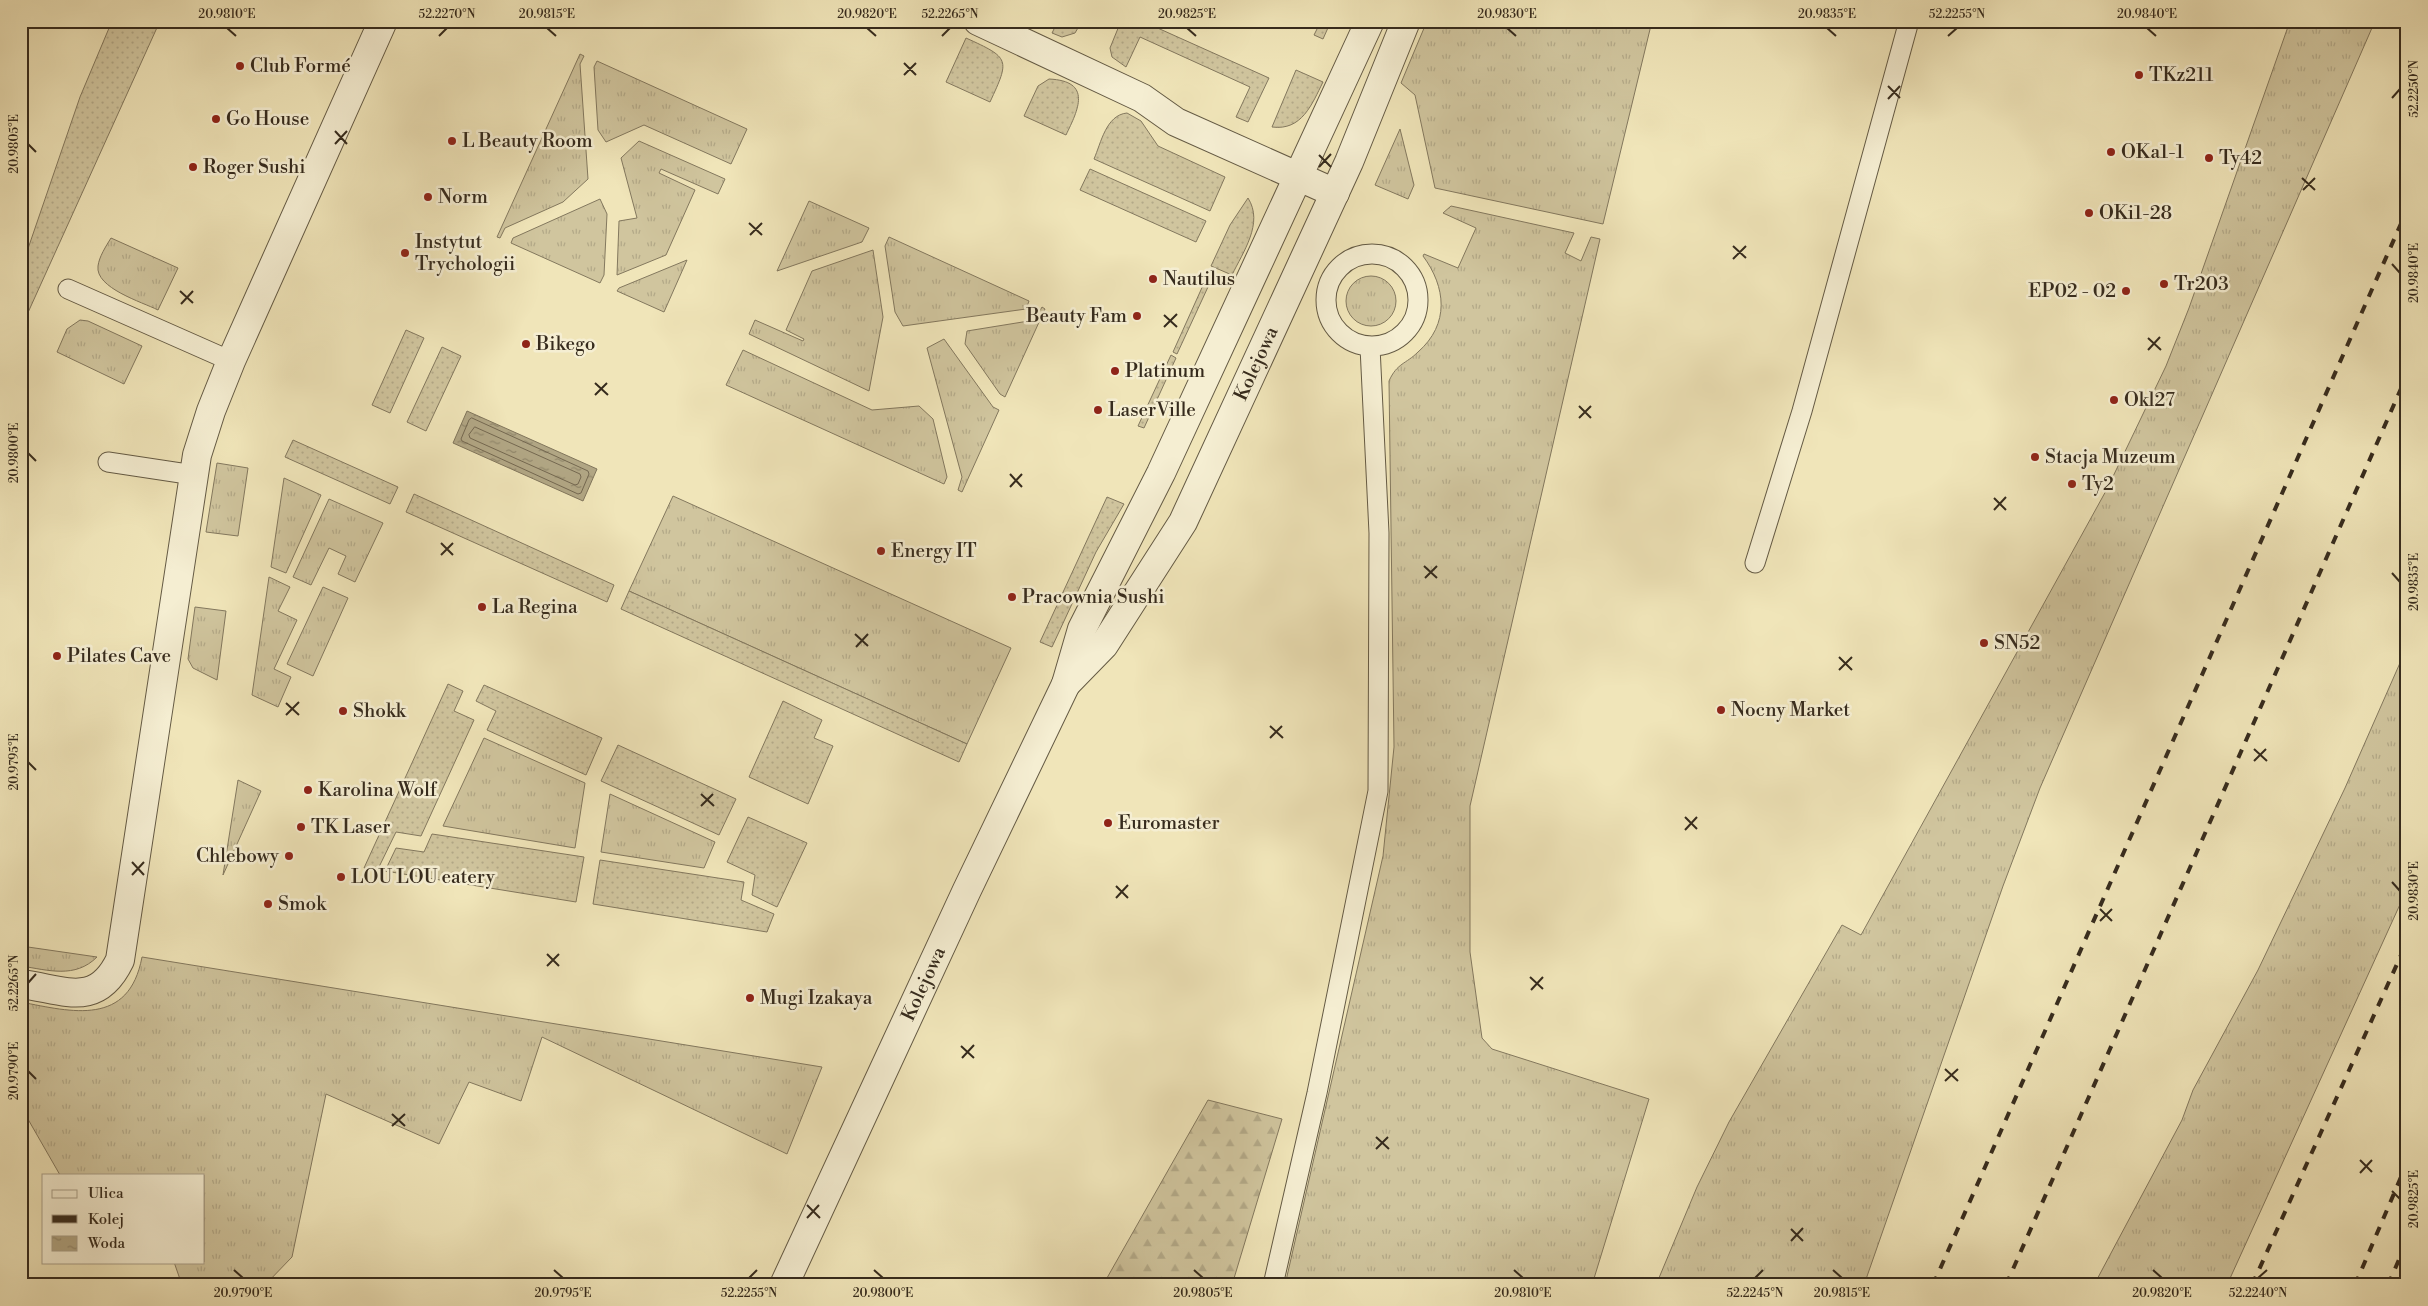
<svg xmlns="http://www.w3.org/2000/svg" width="2428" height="1306" viewBox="0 0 2428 1306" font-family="'Libre Bodoni',serif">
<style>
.grass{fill:url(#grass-tufts);stroke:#83785e}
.forest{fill:url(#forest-firs);stroke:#83785e}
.garden{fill:url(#garden-dots);stroke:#83785e}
.water{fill:url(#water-ripples);stroke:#80755b}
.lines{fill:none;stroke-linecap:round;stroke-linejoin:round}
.shore{stroke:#746850;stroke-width:1}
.lane-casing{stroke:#645a44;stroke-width:21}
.street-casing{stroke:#645a44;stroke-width:30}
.lane{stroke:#f5eed2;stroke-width:19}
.street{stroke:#f5eed2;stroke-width:28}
.rail{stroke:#362b1d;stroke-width:4;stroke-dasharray:9 9;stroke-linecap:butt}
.ticks{fill:none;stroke:#362b1d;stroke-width:2}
.poi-dot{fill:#8f2418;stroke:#f5eed2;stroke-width:2}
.labels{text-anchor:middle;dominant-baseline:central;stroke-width:5;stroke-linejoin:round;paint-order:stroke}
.poi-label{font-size:19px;fill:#362b1d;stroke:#f5eed2;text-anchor:start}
.street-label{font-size:19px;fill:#362b1d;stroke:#f5eed2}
.neatline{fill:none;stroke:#362b1d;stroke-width:2}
.ticks-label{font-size:12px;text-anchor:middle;fill:#362b1d}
</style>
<defs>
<pattern id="grass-tufts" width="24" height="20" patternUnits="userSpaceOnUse" patternTransform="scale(1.25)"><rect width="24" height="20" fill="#d0c59e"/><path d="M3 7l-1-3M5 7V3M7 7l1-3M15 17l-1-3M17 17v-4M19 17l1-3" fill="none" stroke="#b3a988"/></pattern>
<pattern id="forest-firs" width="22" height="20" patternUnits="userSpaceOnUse" patternTransform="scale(1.25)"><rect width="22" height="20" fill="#d0c59e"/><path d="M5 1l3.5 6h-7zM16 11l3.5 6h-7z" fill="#b3a988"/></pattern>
<pattern id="garden-dots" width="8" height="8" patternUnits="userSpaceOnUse" patternTransform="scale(1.25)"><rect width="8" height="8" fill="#d0c59e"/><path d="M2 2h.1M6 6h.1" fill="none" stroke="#b3a988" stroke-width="1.8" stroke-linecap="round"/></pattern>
<pattern id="water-ripples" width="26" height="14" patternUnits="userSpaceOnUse" patternTransform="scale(1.25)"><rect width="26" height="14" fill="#b1a684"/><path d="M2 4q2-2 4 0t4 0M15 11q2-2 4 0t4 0" fill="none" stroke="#91876b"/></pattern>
</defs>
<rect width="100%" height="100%" fill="#f0e5b9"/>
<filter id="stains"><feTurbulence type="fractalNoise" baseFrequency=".004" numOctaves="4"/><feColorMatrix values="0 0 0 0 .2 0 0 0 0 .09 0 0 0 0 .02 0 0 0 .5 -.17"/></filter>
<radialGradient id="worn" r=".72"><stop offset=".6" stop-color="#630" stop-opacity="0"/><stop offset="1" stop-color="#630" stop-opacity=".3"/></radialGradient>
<path class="grass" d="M1427,21H1652L1603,224L1435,188L1415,95L1401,83Z
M2290,21H2375L2040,788L2003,886L1864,1285H1656L1697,1187L1729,1122L1842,925L1861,935L2107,489L2166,366L2189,308Z
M580,54L584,56L580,64L588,179L563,202L505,228L500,238L497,237Z
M597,61L747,129L731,164L644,125L606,142L598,130L594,67Z
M1400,129L1414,185L1408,199L1375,185Z
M639,141L725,179L718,194L661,169L659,173L695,190L666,255L617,275L619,221L637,218L621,158Z
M600,199L607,214L604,275L600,283L511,243L513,238Z
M809,201L869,228L862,242L777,271Z
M1451,206L1574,233L1565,253L1581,261L1591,237L1600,239L1470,806V952L1482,1038L1492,1049L1649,1099L1592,1285H1285L1383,856L1394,747L1389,381C1397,363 1406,364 1418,352C1450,324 1446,287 1423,256L1424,254L1458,268L1476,228L1443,213Z
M889,237L1029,301L1026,309L903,326L895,312L885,246Z
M111,238L178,268L158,310C142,302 95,288 98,266C99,257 106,246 111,238Z
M873,250L883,317L869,391L749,334L755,320L803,341L804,339L786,330L812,271Z
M687,260L664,312L617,291L619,288Z
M1346 301a25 25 0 1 1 50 0a25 25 0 1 1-50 0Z
M1042,307L1045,309L1005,397L1000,394L965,344L967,331L1035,320Z
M80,320L88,321L142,346L124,384L57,352L67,329Z
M944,339L993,407L999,410L962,492L958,490L962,477L927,348Z
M743,350L872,410L919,406L933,419L947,477L944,484L726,385Z
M217,463L248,468L238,536L206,532Z
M284,478L321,495L286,573L271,567Z
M673,496L1011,648L967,744L629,591Z
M329,499L383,523L355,582L338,574L346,556L329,548L311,585L293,577Z
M269,577L290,587L278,611L297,620L274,669L291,677L278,707L252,695Z
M323,587L348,598L313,676L287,664Z
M195,607L226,611L217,680L193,668L188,659Z
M2407,647V889L2227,1285H2094L2182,1120L2193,1090L2258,970L2345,788Z
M484,738L585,783L575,848L443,826Z
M238,780L261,791L223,875Z
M610,794L715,842L704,868L601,852Z
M21,946L97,957C75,979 48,970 21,966Z
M142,957L822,1067L787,1154L542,1037L521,1101L469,1082L439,1144L326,1094L292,1257L265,1285H182L174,1262H204V1175H60L21,1107V1002C72,1012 129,1027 142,957Z"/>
<path class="forest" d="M1208,1100L1282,1119L1232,1285H1103Z"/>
<path class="garden" d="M112,21H160L21,328V269L80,97Z
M1058,21H1082L1075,33L1062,37L1052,33Z
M1121,21H1142L1269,78L1248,122L1236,117L1250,87L1140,37L1126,67L1112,57L1110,48Z
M1321,21H1331L1323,39L1314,35Z
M966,38C1010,58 1010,59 990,102L946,82Z
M1296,70L1323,82C1312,104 1302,131 1272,127Z
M1049,79C1093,81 1078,110 1066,135L1024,116L1038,86Z
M1127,113L1141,121L1158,146L1225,177L1210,211L1094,159C1101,143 1106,115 1127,113Z
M1090,169L1206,221L1196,242L1080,190Z
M1248,198C1264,223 1243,252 1232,275L1211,266L1230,225Z
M1209,272L1214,274L1177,354L1173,352Z
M406,330L424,338L390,413L372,405Z
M442,347L461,356L426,431L407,422Z
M1171,355L1176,358L1144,428L1138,426Z
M293,440L398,487L390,504L285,457Z
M414,494L614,585L607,602L406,512Z
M1107,497L1124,504L1096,552L1052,647L1040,642Z
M629,591L967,744L959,762L621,609Z
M448,684L463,691L454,711L474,720L421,836L396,832L378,869L364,868Z
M484,685L602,738L586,775L487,730L496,711L476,701Z
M783,701L822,720L814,738L833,746L808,804L749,777Z
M618,745L736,799L719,835L601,781Z
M748,817L807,843L777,907L752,895L755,875L727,862Z
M432,834L584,857L576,902L385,871L396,848L424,852Z
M600,860L744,882L741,900L774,914L767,932L593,904Z"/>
<path class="water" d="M467,411L597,469L583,501L453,443Z"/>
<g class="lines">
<path class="shore" d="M472,418L588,471L589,474L581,493L578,494L462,441L461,439L469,420Z
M475,427L580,474L581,477L578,484L575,485L470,438L469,435Z"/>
<defs>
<path id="lane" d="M1326 300a46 46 0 1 1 92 0a46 46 0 1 1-92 0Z
M68,289L231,361
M108,462L194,475
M1755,563L1802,411L1909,21
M1273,1285L1317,1093L1378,791L1379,533L1370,347"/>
<g id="street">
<path d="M978,21L1142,98L1176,122L1335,193"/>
<path id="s1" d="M1066,684L1104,645L1183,522L1349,162L1406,21"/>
<path d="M21,984C63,989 96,1010 120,960L197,455L211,411L231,361L383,21"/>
<path id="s2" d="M784,1285L967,890L1066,684L1082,629L1161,473L1370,21"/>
</g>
</defs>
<use href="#lane" class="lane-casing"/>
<use href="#street" class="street-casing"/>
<use href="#lane" class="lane"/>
<use href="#street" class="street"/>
<path class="rail" d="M1933,1285L2407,210
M2006,1285L2407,375
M2252,1285L2407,942
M2355,1285L2407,1163
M2388,1285L2407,1241"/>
</g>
<path class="ticks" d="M227,28L236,36M547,28L556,36M867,28L876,36M1187,28L1196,36M1507,28L1516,36M1827,28L1836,36M2147,28L2156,36M439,36L447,28M942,36L950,28M1948,36L1957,28M904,63L916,75M904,75L916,63M1888,86L1900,98M2392,98L2400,89M1888,99L1900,86M335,131L347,144M28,144L36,152M335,144L347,131M1319,155L1331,167M1319,167L1331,154M2302,178L2315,190M2303,190L2315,178M749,223L762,235M750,235L762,223M1733,246L1746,258M1733,259L1746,246M2392,264L2400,273M180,291L193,303M181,304L193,291M1164,315L1177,327M1164,327L1177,314M2148,338L2161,350M2148,350L2160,337M595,383L608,395M595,395L607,383M1579,406L1591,418M1579,418L1591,406M28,453L36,461M1010,474L1022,487M1010,487L1022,474M1994,498L2006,510M1994,510L2006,497M441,543L453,555M441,555L453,543M1424,566L1437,578M2392,573L2400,582M1425,578L1437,566M855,634L868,646M856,647L868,634M1839,657L1852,670M1839,670L1852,657M286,703L299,715M286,715L299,702M1270,726L1283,738M1270,738L1282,726M2254,749L2267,761M2254,761L2266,749M28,762L36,770M701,794L714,806M701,806L713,794M1685,817L1697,829M1685,830L1697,817M132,862L144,875M132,875L144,862M2392,882L2400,891M1116,886L1128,898M1116,898L1128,885M2100,909L2112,921M2100,921L2112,909M547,954L559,966M547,966L559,954M1530,977L1543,989M28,983L36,974M1531,990L1543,977M961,1046L974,1058M962,1058L974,1045M1945,1069L1958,1081M28,1071L36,1079M1945,1081L1958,1069M392,1114L405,1126M392,1126L405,1114M1376,1137L1389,1149M1376,1149L1388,1137M2360,1160L2372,1172M2360,1173L2372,1160M2392,1191L2400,1199M807,1205L820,1218M807,1218L819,1205M1791,1229L1803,1241M1791,1241L1803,1228M234,1270L243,1278M554,1270L563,1278M874,1270L883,1278M1194,1270L1203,1278M1514,1270L1523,1278M1833,1270L1842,1278M2153,1270L2162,1278M749,1278L757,1270M1755,1278L1763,1270M2258,1278L2267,1270"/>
<g class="poi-dot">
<circle cx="240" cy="66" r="5"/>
<circle cx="2139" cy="75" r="5"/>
<circle cx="216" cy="119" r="5"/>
<circle cx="452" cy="141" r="5"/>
<circle cx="2111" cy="152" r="5"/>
<circle cx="2209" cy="158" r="5"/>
<circle cx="193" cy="167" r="5"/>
<circle cx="428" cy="197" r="5"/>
<circle cx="2089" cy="213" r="5"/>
<circle cx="405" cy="253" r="5"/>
<circle cx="1153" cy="279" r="5"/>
<circle cx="2164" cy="284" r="5"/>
<circle cx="2126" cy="291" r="5"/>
<circle cx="1137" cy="316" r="5"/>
<circle cx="526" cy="344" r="5"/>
<circle cx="1115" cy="371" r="5"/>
<circle cx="2114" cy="400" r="5"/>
<circle cx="1098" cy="410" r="5"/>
<circle cx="2035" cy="457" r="5"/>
<circle cx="2072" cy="484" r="5"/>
<circle cx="881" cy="551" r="5"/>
<circle cx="1012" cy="597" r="5"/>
<circle cx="482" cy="607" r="5"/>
<circle cx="1984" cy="643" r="5"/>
<circle cx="57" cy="656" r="5"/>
<circle cx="1721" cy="710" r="5"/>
<circle cx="343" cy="711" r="5"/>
<circle cx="308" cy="790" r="5"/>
<circle cx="1108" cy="823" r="5"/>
<circle cx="301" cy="827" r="5"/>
<circle cx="289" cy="856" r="5"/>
<circle cx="341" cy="877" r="5"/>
<circle cx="268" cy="904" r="5"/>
<circle cx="750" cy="998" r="5"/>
</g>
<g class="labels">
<g class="poi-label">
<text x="250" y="66">Club Formé</text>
<text x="2149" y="75">TKz211</text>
<text x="226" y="119">Go House</text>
<text x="462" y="141">L Beauty Room</text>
<text x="2121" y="152">OKa1-1</text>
<text x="2219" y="158">Ty42</text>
<text x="203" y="167">Roger Sushi</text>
<text x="438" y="197">Norm</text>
<text x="2099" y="213">OKi1-28</text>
<text x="415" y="242">Instytut<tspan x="415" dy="22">Trychologii</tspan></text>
<text x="1163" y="279">Nautilus</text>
<text x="2174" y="284">Tr203</text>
<text x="2116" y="291" text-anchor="end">EP02 - 02</text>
<text x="1127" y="316" text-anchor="end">Beauty Fam</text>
<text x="536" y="344">Bikego</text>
<text x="1125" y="371">Platinum</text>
<text x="2124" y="400">Okl27</text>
<text x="1108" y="410">LaserVille</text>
<text x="2045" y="457">Stacja Muzeum</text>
<text x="2082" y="484">Ty2</text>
<text x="891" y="551">Energy IT</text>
<text x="1022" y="597">Pracownia Sushi</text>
<text x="492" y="607">La Regina</text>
<text x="1994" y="643">SN52</text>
<text x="67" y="656">Pilates Cave</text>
<text x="1731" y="710">Nocny Market</text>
<text x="353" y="711">Shokk</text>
<text x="318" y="790">Karolina Wolf</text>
<text x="1118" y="823">Euromaster</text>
<text x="311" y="827">TK Laser</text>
<text x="279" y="856" text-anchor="end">Chlebowy</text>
<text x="351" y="877">LOU LOU eatery</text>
<text x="278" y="904">Smok</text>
<text x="760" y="998">Mugi Izakaya</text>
</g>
<g class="street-label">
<text stroke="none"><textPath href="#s1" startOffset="375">Kolejowa</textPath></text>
<text stroke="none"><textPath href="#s2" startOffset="332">Kolejowa</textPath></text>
</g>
</g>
<rect width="2428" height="1306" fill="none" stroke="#f0e5b9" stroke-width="55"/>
<rect x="42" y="1174" width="162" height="90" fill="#f5eed2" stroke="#a9a08a"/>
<rect x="52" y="1190" width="25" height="8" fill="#f5eed2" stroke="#a9a08a"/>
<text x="88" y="1198" font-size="15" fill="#362b1d">Ulica</text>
<rect x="52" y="1215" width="25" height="8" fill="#362b1d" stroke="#a9a08a"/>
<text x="88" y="1224" font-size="15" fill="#362b1d">Kolej</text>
<rect x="52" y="1236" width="25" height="15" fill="url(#water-ripples)" stroke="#a9a08a"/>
<text x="88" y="1248" font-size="15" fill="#362b1d">Woda</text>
<rect x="28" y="28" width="2372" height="1250" class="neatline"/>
<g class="ticks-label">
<text x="227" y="18">20.9810°E</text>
<text x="447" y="18">52.2270°N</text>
<text x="547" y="18">20.9815°E</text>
<text x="867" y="18">20.9820°E</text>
<text x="950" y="18">52.2265°N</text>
<text x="1187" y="18">20.9825°E</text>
<text x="1507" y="18">20.9830°E</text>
<text x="1827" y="18">20.9835°E</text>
<text x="1957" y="18">52.2255°N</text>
<text x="2147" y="18">20.9840°E</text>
<text transform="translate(2414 89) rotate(-90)" y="4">52.2250°N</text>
<text transform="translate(14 144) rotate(-90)" y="4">20.9805°E</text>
<text transform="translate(2414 273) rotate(-90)" y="4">20.9840°E</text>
<text transform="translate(14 453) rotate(-90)" y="4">20.9800°E</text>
<text transform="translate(2414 582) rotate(-90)" y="4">20.9835°E</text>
<text transform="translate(14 762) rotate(-90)" y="4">20.9795°E</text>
<text transform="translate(2414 891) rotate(-90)" y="4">20.9830°E</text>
<text transform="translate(14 983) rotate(-90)" y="4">52.2265°N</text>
<text transform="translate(14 1071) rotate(-90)" y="4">20.9790°E</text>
<text transform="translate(2414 1199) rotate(-90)" y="4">20.9825°E</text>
<text x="243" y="1297">20.9790°E</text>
<text x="563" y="1297">20.9795°E</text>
<text x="749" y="1297">52.2255°N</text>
<text x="883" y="1297">20.9800°E</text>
<text x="1203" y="1297">20.9805°E</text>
<text x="1523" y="1297">20.9810°E</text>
<text x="1755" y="1297">52.2245°N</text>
<text x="1842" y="1297">20.9815°E</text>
<text x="2162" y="1297">20.9820°E</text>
<text x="2258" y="1297">52.2240°N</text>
</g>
<rect width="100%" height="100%" filter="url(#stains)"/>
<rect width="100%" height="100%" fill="url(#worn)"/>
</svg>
